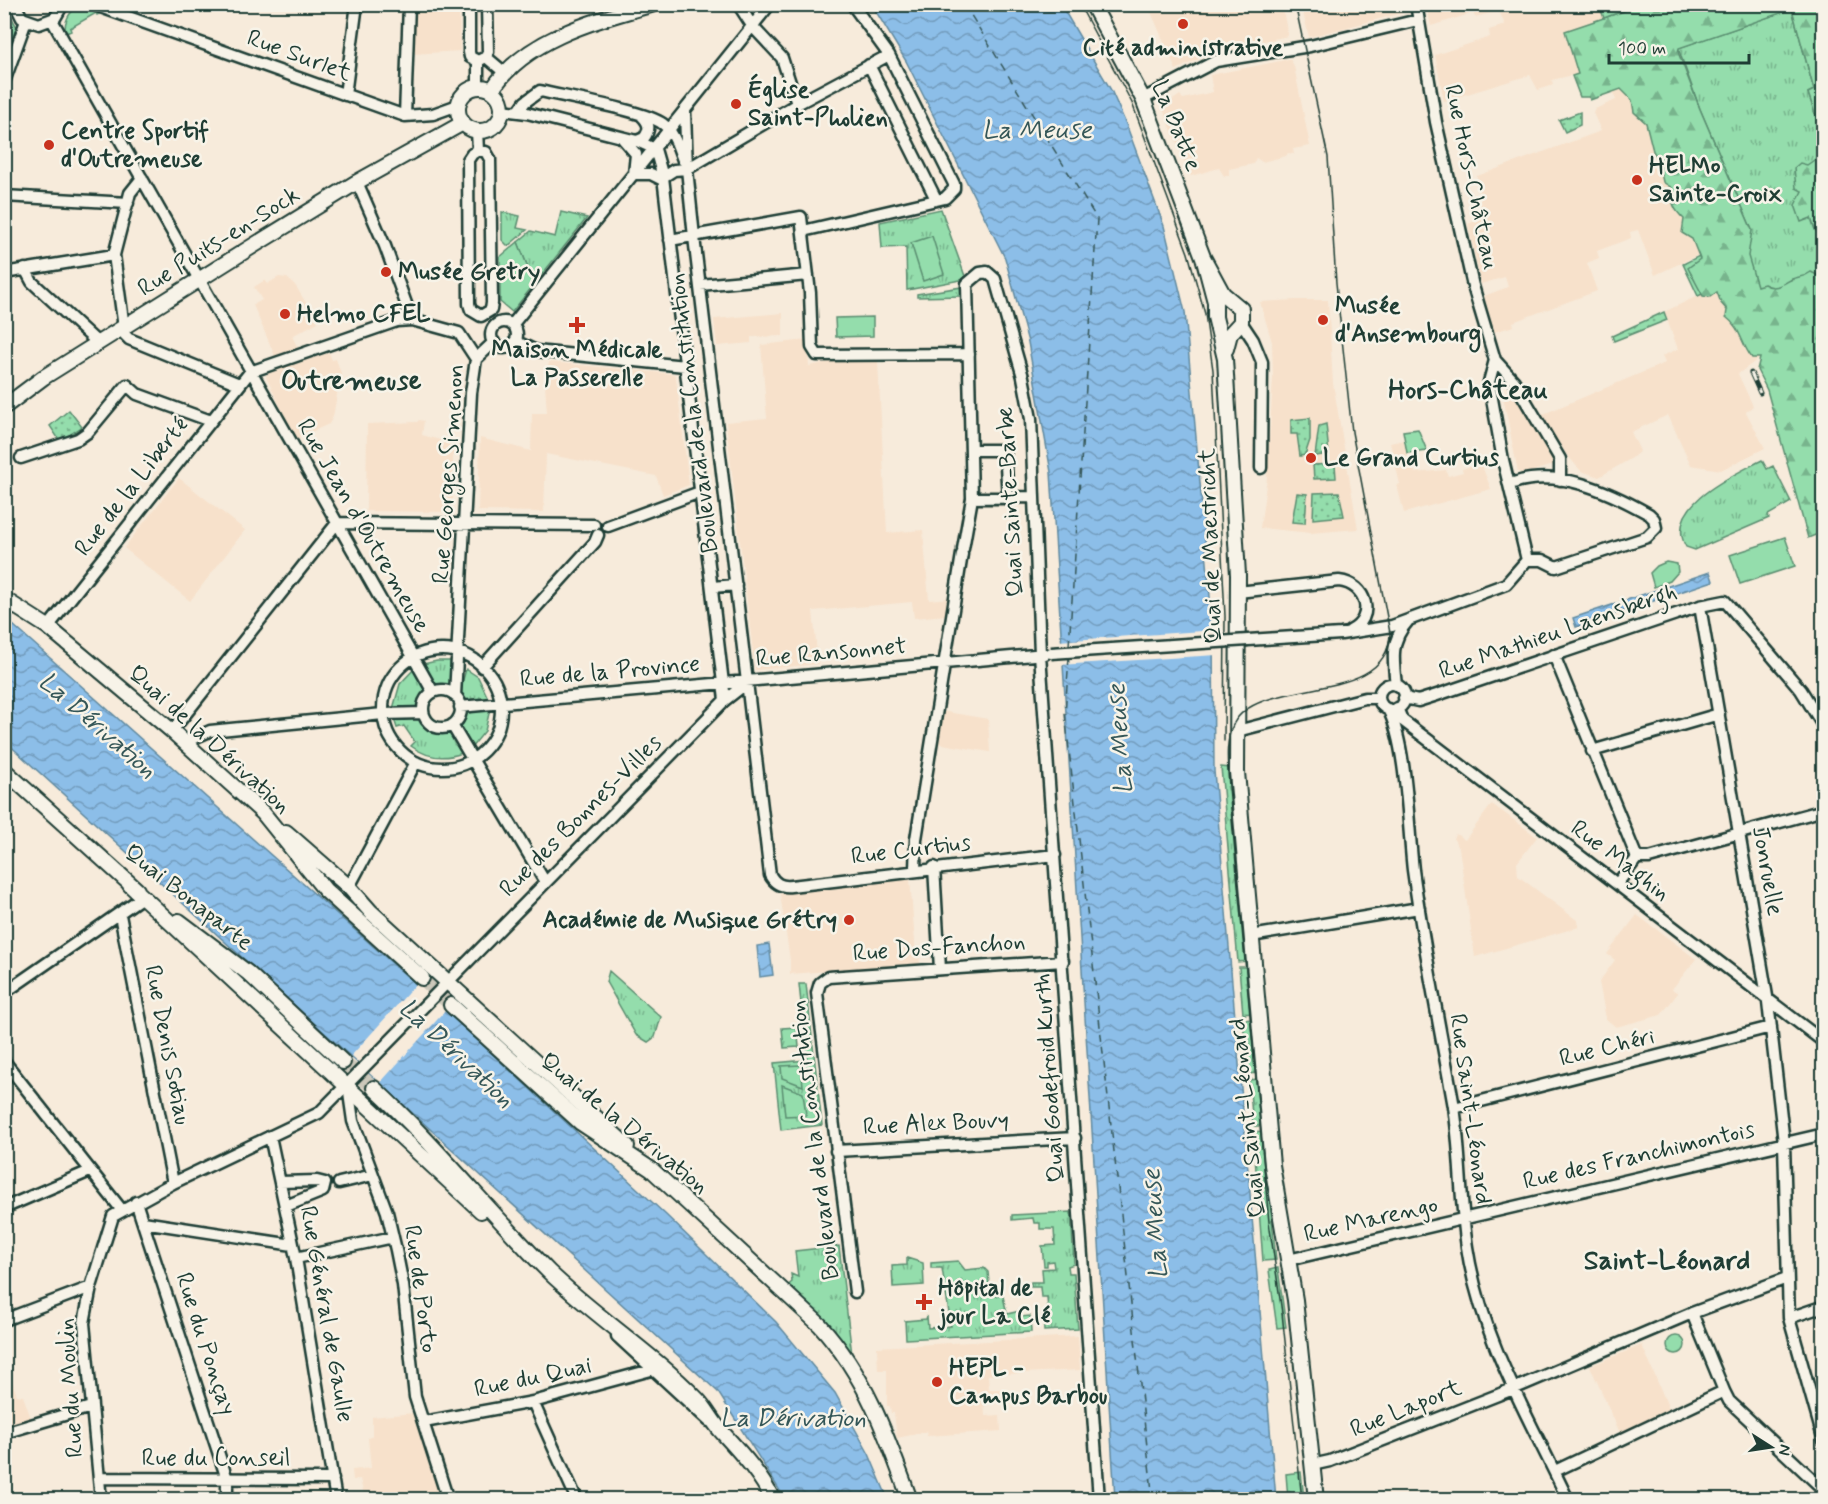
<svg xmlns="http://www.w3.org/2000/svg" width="1828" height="1504" viewBox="0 0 1828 1504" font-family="Mynerve,sans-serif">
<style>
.built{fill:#f7e1cb}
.grass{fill:url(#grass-tufts);stroke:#5a8d70;stroke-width:1.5}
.forest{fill:url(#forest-firs);stroke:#5a8d70;stroke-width:1.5}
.park{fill:#94ddac;stroke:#5a8d70;stroke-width:1.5}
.garden{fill:url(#garden-dots);stroke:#5a8d70;stroke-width:1.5}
.water{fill:url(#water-waves);stroke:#608aa0;stroke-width:1.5}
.pier{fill:#f7ebdb}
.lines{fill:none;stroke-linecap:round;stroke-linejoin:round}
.ferry{stroke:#355758;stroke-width:1.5;stroke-dasharray:8 6;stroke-linecap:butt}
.major-tunnel{stroke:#ccc8ba;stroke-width:14;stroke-dasharray:14 7;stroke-linecap:butt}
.minor-casing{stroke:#1f3d34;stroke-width:15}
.major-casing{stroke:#1f3d34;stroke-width:18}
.minor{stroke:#f7f3e8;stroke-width:10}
.major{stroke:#f7f3e8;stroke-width:14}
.tram{stroke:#1f3d34;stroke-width:1.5}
.rail-casing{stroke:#1f3d34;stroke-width:5}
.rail{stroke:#f7f3e8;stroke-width:3;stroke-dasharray:9;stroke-linecap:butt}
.minor-bridge-casing{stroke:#1f3d34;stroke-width:15;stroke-linecap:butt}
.minor-bridge{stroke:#f7f3e8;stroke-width:10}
.poi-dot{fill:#c8321e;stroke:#f7f3e8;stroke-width:2}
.labels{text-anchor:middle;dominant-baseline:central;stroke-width:5;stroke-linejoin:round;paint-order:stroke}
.poi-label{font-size:24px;font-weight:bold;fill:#1f3d34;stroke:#f7f3e8;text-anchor:start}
.street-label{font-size:24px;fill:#1f3d34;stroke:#f7f3e8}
.water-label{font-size:26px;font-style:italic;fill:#355758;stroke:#f7f3e8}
.neighbourhood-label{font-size:26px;font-weight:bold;fill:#1f3d34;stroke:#f7f3e8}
.quarter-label{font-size:27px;font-weight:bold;fill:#1f3d34;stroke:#f7f3e8}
</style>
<defs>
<pattern id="grass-tufts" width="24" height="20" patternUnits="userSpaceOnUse" patternTransform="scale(1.5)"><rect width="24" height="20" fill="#94ddac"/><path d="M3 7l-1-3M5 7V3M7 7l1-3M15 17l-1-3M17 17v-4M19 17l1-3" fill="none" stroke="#78b48d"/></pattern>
<pattern id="forest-firs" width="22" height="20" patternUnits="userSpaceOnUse" patternTransform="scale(1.5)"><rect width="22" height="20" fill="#94ddac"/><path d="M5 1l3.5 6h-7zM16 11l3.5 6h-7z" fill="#78b48d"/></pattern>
<pattern id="garden-dots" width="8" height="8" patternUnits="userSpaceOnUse" patternTransform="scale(1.5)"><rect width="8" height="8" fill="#94ddac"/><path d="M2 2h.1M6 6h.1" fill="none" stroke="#78b48d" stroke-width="1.8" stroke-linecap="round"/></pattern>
<pattern id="water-waves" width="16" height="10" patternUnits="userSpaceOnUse" patternTransform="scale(1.5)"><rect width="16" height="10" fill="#8cbee8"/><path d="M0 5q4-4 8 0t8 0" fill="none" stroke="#729cbd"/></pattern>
</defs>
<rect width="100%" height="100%" fill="#f7ebdb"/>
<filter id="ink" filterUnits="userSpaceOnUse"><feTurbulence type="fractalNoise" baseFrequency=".0167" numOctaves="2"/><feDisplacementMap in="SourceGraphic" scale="12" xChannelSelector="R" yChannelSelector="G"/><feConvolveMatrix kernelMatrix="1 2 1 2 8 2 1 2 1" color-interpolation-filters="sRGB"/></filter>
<g filter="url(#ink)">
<path class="built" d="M1683,4L1679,48L1752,230L1655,275L1638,230L1630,232L1631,238L1597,251L1599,258L1587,263L1597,291L1513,322L1514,326L1494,332L1484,296L1508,287L1505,277L1481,284L1468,224L1482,218L1477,176L1601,131L1593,113L1595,109L1616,100L1613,92L1609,94L1597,69L1552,80L1553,85L1538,90L1530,75L1444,101L1435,55L1490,37L1489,30L1505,25L1499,11L1475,17L1473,13L1431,26L1426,5Z
M414,5H459L460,51L413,54Z
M1148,5H1282L1288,36L1215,51L1176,70Z
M1301,5H1400L1402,13L1309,37Z
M1290,59L1294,66L1310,146L1293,149L1294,154L1288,153L1286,156L1262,162L1256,158L1253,164L1229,169V175L1224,176L1219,168L1191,176L1162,107L1180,95L1183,99L1213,92L1210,75Z
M279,277L287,278L295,285L318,322L292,336L298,348L275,356L253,305L262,300L254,287L265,280L267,284Z
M1727,282L1761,357L1738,374L1753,406L1746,412L1765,448L1721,470L1691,465L1668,415L1631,432L1640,451L1632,458L1599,477L1581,471L1567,455L1541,415L1665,363L1662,356L1678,349L1664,312Z
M1296,300H1328L1333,383L1358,529L1311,533L1260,528L1267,478L1273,378L1272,342L1260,302Z
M783,313V336L751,337V343L717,346L714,319Z
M807,340L809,366L834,361L878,362L887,533L923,530L929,600L949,598L946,615L914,618L912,602L813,611L818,664L755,670L726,422L767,418L761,345Z
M329,353L332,360L336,359L341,373L333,417L329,424L296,439L266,377L268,372Z
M549,362L674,374L676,378L689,485L663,495L656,476L546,454L544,512L478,511L480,438L531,451L532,413H547L545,385Z
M1510,385L1556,464L1523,474L1518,472L1503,396Z
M419,420L424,421L422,435L458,445V456H453V512L366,511L367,424L417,422Z
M1404,440L1408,462H1412L1415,473L1446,470L1448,476L1463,472L1462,469L1476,465V462L1480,461L1491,489L1404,513L1397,485L1400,484L1390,443Z
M179,478L245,530L190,601L124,548Z
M941,711L988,719L990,752L936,743Z
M1492,804L1537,837L1517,863L1518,876L1578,921L1579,927L1475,957L1459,848L1453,838L1456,834L1465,840Z
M910,879L916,955H919L920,964L790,974V960L780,894Z
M1637,915L1696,959L1672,989L1678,993L1661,1015L1616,1027L1606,1019L1599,982L1615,960L1607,954Z
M1078,1336L1080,1370L988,1375L989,1389H1004V1398L984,1400L985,1416L1000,1415L1001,1431L927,1436L926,1432L897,1438L894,1413H891L890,1406H887V1370H878L877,1347Z
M1642,1345L1669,1409L1620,1433L1590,1366Z
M4,1362L17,1395L23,1396L31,1418L5,1425Z
M414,1413L439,1494L421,1499H365L360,1479L353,1480L352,1470L371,1468L368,1438L372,1436V1417Z"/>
<path class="grass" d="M4,5L17,27L12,42L5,30Z
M79,7L101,13L97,15L96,13L70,28L71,31L66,33C63,23 69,11 79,7Z
M1792,9L1814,90L1808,93L1823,137L1824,340L1727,283L1698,296L1683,264L1752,230L1700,109L1678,48Z
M941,209L966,279L907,290L906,247L882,248L880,222Z
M502,212L520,216L517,228L527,230L508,246L502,240Z
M561,212L587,218L536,282L532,278L518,242L531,231L555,237Z
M962,287V296L917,297V294Z
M1418,429L1427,451L1407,453L1403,431Z
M1762,460L1767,469L1773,466L1791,502L1768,515L1769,518L1695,550L1686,547C1663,505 1734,475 1762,460Z
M437,661H452L450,687L436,686L423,664Z
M415,668L427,691L420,699L418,709H393L400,684Z
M466,669L478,677L489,700L464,702L459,694Z
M490,709L485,731L471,748L458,726L465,711Z
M420,718C426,731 436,735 450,732L462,753C443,760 427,758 411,746L415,742L404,726L397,728L394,719Z
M1221,767L1231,768L1247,961L1238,962Z
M1239,967H1248L1252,1013L1243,1014Z
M609,971L661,1017L655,1037L648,1042L636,1035L606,982Z
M799,984H806L822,1125L781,1130L774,1063L807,1060Z
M1253,1019L1258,1073L1248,1074L1243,1020Z
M797,1027L799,1047L784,1048L782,1028Z
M1258,1079L1263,1126H1253L1249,1080Z
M1263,1131L1276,1260L1263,1261L1253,1132Z
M1071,1212L1074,1264L1068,1266L1069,1273H1074L1078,1329L1044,1331L1043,1313L1048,1312L1047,1297H1041L1040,1287H1031V1282H1043L1042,1269L1054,1268L1053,1261L1047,1262V1266H1044L1042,1246L1055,1245L1054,1229H1040V1223H1034L1033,1218L1012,1220V1215Z
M839,1246L853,1363L784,1289L792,1282L791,1274L798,1277L795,1251Z
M907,1258L923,1263L924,1285L893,1287L892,1266L907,1265Z
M958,1261L965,1270L984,1268L988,1272L990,1295L997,1296L1002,1292L1007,1314L1020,1311V1317L1030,1316L1031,1332L906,1339L905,1321L926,1319L927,1316L928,1328L951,1326L942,1268H931V1263Z
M1278,1268L1286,1327L1277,1328L1269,1270Z
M1301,1472L1304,1499H1288L1286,1474Z"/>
<path class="forest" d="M1642,5H1823V137L1808,93L1814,90L1792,9L1679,48L1678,52L1700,109L1752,230L1748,256L1757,286L1764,284C1775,291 1783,284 1792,279C1800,276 1803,278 1811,272L1819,276L1823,272V532L1808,538L1767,390L1757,370L1760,358H1752C1741,344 1741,328 1726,317L1727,310L1721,303L1717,292L1710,297L1703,296L1688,268L1700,259L1692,239L1682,233L1684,219C1673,209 1671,202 1672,188L1663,182L1660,168L1662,165L1653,151L1646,123L1634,112L1632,100L1621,89L1590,100L1589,97H1580L1572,76L1578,74L1565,31Z
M1820,156H1824L1823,236L1815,230L1811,218L1801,222L1795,205L1802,191L1796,188L1794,168L1800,163L1807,165Z"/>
<path class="park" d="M1638,5L1604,18L1599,5V4Z
M932,236L944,274L923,281L911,243Z
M518,242L532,278L536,282L512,312L500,302V257Z
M873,317V336L836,337L835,318Z
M1785,537L1795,566L1740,584L1730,555Z
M1666,562L1677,564L1678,572L1670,581L1654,587L1650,573L1657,566Z
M801,1065L803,1086L782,1078L781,1066Z
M782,1085L803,1093L806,1115L785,1116Z
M1667 1345a9 9 0 1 1 18 0a9 9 0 1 1-18 0Z"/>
<path class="garden" d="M1580,112V125L1565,132L1559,120Z
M1664,312L1667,320L1614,341L1612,336Z
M69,410L82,427L60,441L50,426Z
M1310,418V440L1305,455L1300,456L1297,434H1291V420Z
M1326,424L1329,454L1315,456L1319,426Z
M1335,464L1336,478L1314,479L1313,465Z
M1339,492L1344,516L1313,519L1314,493Z
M1297,493L1307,494L1305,523L1292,522Z"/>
<path class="water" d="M872,5H1061L1111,90L1126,124L1164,226L1185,312L1213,631L1214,771L1276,1499H1115L1051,472L1028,342L1005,258L906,61Z
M1710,572L1713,581L1576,627L1573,618Z
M4,617L447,1012L666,1215L776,1322L835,1393L869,1454L888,1499H785L718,1392L5,741Z
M769,944L773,975L760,977L757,946Z"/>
<path class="pier" d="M1216,630L1217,655L1059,665L1058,641Z
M417,983L446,1010L380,1083L351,1056Z"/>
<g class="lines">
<path class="ferry" d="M964,4L1097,219L1069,646
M1069,657L1065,714L1153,1500"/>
<path class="major-tunnel" d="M422,978L451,1005
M343,1062L374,1088"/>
<defs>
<path id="minor" d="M15,4L22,18L39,24L55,18L63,4
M92,4L405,116L433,114L458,105
M469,4V52L470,57L478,61
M738,4L753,27L782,58L797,104
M1416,4L1436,122L1473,286L1495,360L1489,382L1503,460L1527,560
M52,20L433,692
M486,57L505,73
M478,61L486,57L488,52L487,4
M869,65L936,199
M4,82L26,21
M478,87V61
M345,95L357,4
M1143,99L1216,61L1310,46L1418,20
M502,110L527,113L637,141L655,149
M518,112L525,102L540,91C565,97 646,111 663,124C674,132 678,147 683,160
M685,112L687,169L694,237L770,875C775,884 781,887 791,886L1055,855
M405,116L409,4
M477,131L478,150
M623,139L636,154L634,174H651L663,180
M637,141L644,138C651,129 649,123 642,116
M655,149L663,177L725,700
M478,150L486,152L490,159L492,303L491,310L481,316L471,310L469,304L468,160L472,154Z
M663,177L674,170L687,169L797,104L889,55
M142,178L130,193L114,255L125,335L129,339L239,384
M357,182L385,246L412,320
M4,196L128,203
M803,231L945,198L954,189V184L889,55L852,4
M670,240L801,217L810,293L812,347L817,355L969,354
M25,269L32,282L99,344
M4,273L114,255
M700,285L808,275
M1241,322L1253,340L1262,362L1261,468
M491 335a13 13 0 1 1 26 0a13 13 0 1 1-26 0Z
M512,325L770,4
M515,341L536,351L685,366
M1495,360L1514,381L1560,459V480
M971,450H1005L1008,498
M21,458L78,439L88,432L127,385L137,394L211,421
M972,498L1034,497
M608,526L700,492
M963,549L972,498L967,284L980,273L987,272L995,279L1023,377L1031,419L1040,654L1099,1500
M712,587L736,585
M1238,592L1339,581C1367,584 1376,618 1350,631
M1700,606L1768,1002L1784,1143L1789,1318L1824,1441
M48,627L250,372L397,321L412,320L459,333L476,359
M1248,640L1341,634L1392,626L1506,584L1527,560H1542L1556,567L1647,537L1656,528L1654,519L1649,514C1608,491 1557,467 1510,484
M383 709a59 59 0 1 1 118 0a59 59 0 1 1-118 0Z
M1554,655L1637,858
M482,667L595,542L598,535
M1379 697a13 13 0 1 1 26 0a13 13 0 1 1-26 0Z
M1396,685C1393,659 1390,641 1408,621
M423 709a19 19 0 1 1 38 0a19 19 0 1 1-38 0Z
M455,696L471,393L476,359L494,342
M1404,698L1418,701L1437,695L1700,606L1725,601L1801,690L1824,727
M460,707L1045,654
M1397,708L1402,720L1824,1042
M1388,709C1407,745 1408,826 1413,870C1424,950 1440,1028 1454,1107C1461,1154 1460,1201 1467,1247C1481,1339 1529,1417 1568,1500
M452,725L545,882
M172,731L337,523L594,525
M1237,731L1365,698H1379
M185,742L210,731L383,714L423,713
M1592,751L1719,714
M1637,858H1649L1824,810
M934,867L940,969
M915,870L916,839L962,554
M1617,884L1637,858
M349,887L416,762
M120,915L173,1183
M1251,936L1419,908
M4,993L141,898
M4,1061L121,1209
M348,1086L353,1121L387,1212L396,1250L403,1285L415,1397L448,1500
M1454,1108L1771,1027
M270,1136L296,1258L336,1500
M836,1151L1075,1138
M280,1182L317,1181L325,1183L323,1191L286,1206
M339,1183L373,1175
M136,1202L227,1479V1500
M4,1208L90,1171
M143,1222L293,1245
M296,1258L393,1237
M1288,1260L1824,1134
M855,1292L817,993L820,983L828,977L1063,961
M1789,1318L1824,1306
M4,1320L91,1287
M617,1336L709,1421
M1724,1391L1729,1401L1824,1490
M533,1402L577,1500
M424,1422L533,1402L651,1370
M4,1433L91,1407
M1312,1465L1330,1461L1513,1389L1692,1313L1787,1278
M1555,1471L1724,1391L1692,1313
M99,1478L333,1479
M101,1500L84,1323L91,1287L113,1216L173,1183L319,1113L725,700L748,682"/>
<path id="major" d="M1092,4L1143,99L1203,257L1223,294L1241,309V322L1230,334L1226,349
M458 109a22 22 0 1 1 44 0a22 22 0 1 1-44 0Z
M492,90C525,38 598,20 654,4
M1203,257L1215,302V317L1225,359L1238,575L1237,772L1272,1165L1295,1300L1316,1500
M4,407L44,377L248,249L357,182L463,123
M4,599L48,627L172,731L263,813L325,890L422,978
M4,770L137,890
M286,832L349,887L371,912L627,1146
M130,885L481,1211
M179,921L248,973L343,1062
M451,1005L581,1123L652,1170L820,1325C866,1376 887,1436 910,1500
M374,1088C437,1146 489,1212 549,1272C596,1317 651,1352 697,1399C706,1408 712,1421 721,1431C741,1453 760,1473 773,1500"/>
</defs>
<use href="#minor" class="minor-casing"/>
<use href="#major" class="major-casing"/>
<use href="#minor" class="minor"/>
<use href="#major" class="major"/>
<path class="tram" d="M1079,4L1132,103L1188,253L1205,314L1213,370L1225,616L1224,741
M1295,4L1328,157L1336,283L1352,432L1390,633C1389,706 1260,675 1234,723C1224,741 1228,768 1229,787L1269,1222L1282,1313L1302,1500"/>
<defs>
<path id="rail" d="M1751,373L1760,393"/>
</defs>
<use href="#rail" class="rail-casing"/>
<use href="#rail" class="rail"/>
<defs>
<path id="minor-bridge" d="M1051,653L1248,640"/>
</defs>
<use href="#minor-bridge" class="minor-bridge-casing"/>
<use href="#minor-bridge" class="minor-bridge"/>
</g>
</g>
<g class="poi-dot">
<circle cx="1183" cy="24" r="6"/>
<circle cx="736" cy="104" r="6"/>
<circle cx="49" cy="145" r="6"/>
<circle cx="1637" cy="180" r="6"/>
<circle cx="386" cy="272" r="6"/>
<circle cx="285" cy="314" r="6"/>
<circle cx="1323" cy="320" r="6"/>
<path d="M574 316h6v6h6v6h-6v6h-6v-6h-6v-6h6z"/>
<circle cx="1311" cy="458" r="6"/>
<circle cx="849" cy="920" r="6"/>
<path d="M921 1293h6v6h6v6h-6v6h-6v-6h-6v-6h6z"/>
<circle cx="937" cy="1382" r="6"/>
</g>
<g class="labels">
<g class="poi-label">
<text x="1183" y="48" text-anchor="middle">Cité administrative</text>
<text x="748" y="90">Église<tspan x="748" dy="28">Saint-Pholien</tspan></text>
<text x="61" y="131">Centre Sportif<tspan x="61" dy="28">d'Outremeuse</tspan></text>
<text x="1649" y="166">HELMo<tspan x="1649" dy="28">Sainte-Croix</tspan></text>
<text x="398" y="272">Musée Gretry</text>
<text x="1335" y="306">Musée<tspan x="1335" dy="28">d'Ansembourg</tspan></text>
<text x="297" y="314">Helmo CFEL</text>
<text x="577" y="350" text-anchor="middle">Maison Médicale<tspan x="577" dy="28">La Passerelle</tspan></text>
<text x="1323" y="458">Le Grand Curtius</text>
<text x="837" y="920" text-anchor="end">Académie de Musique Grétry</text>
<text x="938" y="1288">Hôpital de<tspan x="938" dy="28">jour La Clé</tspan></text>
<text x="949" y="1368">HEPL -<tspan x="949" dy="28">Campus Barbou</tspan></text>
</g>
<g class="street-label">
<text transform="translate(299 56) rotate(20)">Rue Surlet</text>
<text transform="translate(1176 126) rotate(68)">La Batte</text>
<text transform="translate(1471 177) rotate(78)">Rue Hors-Château</text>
<text transform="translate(219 242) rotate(-32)">Rue Puits-en-Sock</text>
<text transform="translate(694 413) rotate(-97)">Boulevard de la Constitution</text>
<text transform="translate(449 474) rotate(-86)">Rue Georges Simenon</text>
<text transform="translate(132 487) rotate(-52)">Rue de la Liberté</text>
<text transform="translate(1011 502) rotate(-93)">Quai Sainte-Barbe</text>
<text transform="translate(363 526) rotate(60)">Rue Jean d'Outremeuse</text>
<text transform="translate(1211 546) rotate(-92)">Quai de Maestricht</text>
<text transform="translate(1558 632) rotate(-19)">Rue Mathieu Laensbergh</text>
<text transform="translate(831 653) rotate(-5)">Rue Ransonnet</text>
<text transform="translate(610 672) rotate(-5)">Rue de la Province</text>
<text transform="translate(209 740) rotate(42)">Quai de la Dérivation</text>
<text transform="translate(581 816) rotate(-45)">Rue des Bonnes-Villes</text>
<text transform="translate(911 850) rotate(-7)">Rue Curtius</text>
<text transform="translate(1620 861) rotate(37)">Rue Maghin</text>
<text transform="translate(1767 871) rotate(80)">Jonruelle</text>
<text transform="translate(188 898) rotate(38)">Quai Bonaparte</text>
<text transform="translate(939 948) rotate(-4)">Rue Dos-Fanchon</text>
<text transform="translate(167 1045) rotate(79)">Rue Denis Sotiau</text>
<text transform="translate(1607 1048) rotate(-14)">Rue Chéri</text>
<text transform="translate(1050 1078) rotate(-94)">Quai Godefroid Kurth</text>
<text transform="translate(1470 1109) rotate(82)">Rue Saint-Léonard</text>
<text transform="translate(1248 1118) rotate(-96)">Quai Saint-Léonard</text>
<text transform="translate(624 1124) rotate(39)">Quai de la Dérivation</text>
<text transform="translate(936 1124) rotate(-3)">Rue Alex Bouvy</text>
<text transform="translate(815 1140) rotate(-97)">Boulevard de la Constitution</text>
<text transform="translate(1639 1156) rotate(-13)">Rue des Franchimontois</text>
<text transform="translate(1371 1220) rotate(-13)">Rue Marengo</text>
<text transform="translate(420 1289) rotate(82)">Rue de Porto</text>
<text transform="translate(326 1314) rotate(80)">Rue Général de Gaulle</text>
<text transform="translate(205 1344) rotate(72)">Rue du Ponçay</text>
<text transform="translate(533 1378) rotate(-12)">Rue du Quai</text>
<text transform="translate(71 1388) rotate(-94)">Rue du Moulin</text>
<text transform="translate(1406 1409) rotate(-22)">Rue Laport</text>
<text x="216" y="1458">Rue du Conseil</text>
</g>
<g class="water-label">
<text x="1037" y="131">La Meuse</text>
<text transform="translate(97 726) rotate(41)">La Dérivation</text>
<text transform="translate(1121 739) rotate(-94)">La Meuse</text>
<text transform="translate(456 1054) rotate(43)">La Dérivation</text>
<text transform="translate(1156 1224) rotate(-94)">La Meuse</text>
<text x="793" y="1419">La Dérivation</text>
</g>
<g class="neighbourhood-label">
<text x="1468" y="391">Hors-Château</text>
</g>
<g class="quarter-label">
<text x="351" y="381">Outremeuse</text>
<text x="1667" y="1261">Saint-Léonard</text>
</g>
</g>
<rect width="1828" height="1504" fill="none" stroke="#f7f3e8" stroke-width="24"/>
<rect x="12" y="12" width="1804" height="1480" fill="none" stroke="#1f3d34" stroke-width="2" filter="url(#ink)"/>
<g transform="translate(1771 1447) rotate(102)" stroke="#f7f3e8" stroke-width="4.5" paint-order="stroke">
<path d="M0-4.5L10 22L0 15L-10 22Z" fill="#1f3d34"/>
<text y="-9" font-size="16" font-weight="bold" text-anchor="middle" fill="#1f3d34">N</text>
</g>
<path d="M1609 54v9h140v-9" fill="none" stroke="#1f3d34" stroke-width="3"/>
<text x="1618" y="54" font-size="18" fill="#1f3d34" stroke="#f7f3e8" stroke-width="4.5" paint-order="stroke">100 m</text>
</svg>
